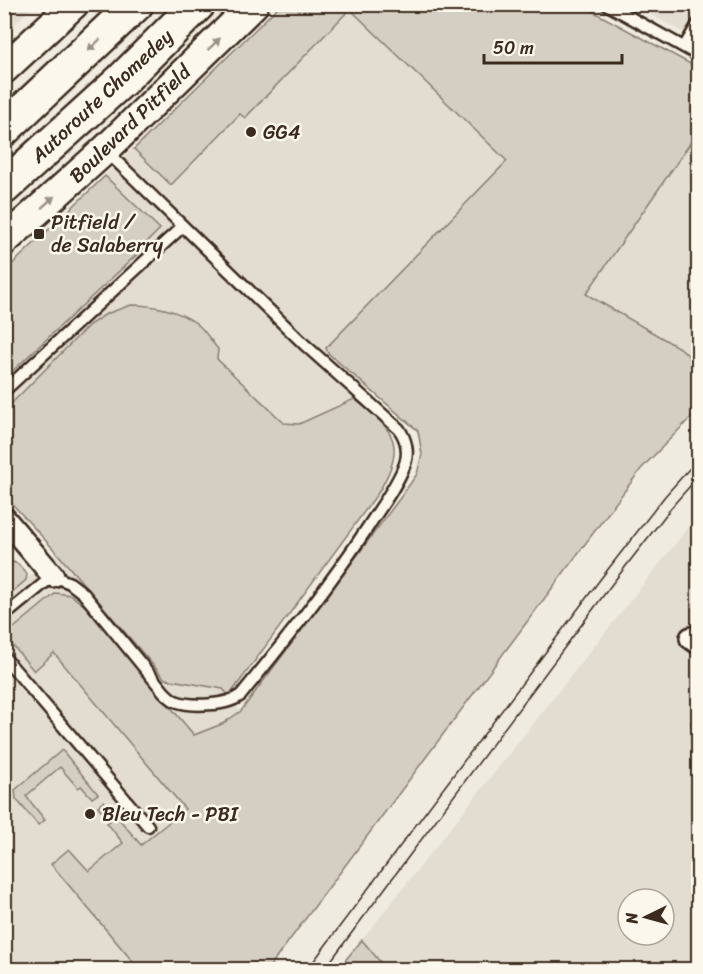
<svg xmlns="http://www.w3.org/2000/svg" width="703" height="974" viewBox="0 0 703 974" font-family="Sriracha,sans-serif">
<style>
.built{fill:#e2dcd1;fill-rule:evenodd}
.green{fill:#d5cec3;stroke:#887c70;stroke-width:1.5}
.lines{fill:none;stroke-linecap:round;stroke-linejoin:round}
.lane-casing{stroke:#3b2a1e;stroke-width:15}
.street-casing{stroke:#3b2a1e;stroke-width:26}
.secondary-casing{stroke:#3b2a1e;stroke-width:33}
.highway-casing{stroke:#3b2a1e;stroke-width:38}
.lane{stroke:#fbf7ec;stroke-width:10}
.street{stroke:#fbf7ec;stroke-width:21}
.secondary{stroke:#fbf7ec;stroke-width:28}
.highway{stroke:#fbf7ec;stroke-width:33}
.tram{stroke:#3b2a1e;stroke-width:1.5}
.oneway{fill:#9b9085}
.poi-dot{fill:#3b2a1e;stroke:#fbf7ec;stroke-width:2}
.labels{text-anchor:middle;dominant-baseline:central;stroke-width:5;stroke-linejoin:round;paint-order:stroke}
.street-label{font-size:20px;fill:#3b2a1e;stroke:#fbf7ec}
.poi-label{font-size:20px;fill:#3b2a1e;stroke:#fbf7ec;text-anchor:start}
</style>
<rect width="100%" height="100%" fill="#f0ebe0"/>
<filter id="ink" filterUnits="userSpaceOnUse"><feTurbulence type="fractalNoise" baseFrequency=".0167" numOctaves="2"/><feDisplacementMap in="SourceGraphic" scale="12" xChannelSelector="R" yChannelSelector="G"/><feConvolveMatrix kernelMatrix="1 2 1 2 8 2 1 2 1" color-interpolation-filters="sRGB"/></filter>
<g filter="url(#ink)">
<path class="built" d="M5,4H35V5L5,32Z
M350,5L523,166L399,353L272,484L5,436V271L217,68Z
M633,5H698V40Z
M698,132V366L683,350L586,294Z
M698,515V969H386L362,940ZM628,899H664V935H628Z
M4,549L27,574L26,579L57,553L165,679L223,689L249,722L168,790L185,810L240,969H5Z"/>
<path class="green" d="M280,5H581L698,68V132L586,294L683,350L698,366V410L641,469L268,969H139L51,864L69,849L89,871L123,843L107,823L110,821L98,806L104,801L141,845L185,809L54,653L34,671L9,641V632L56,593L71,595L87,608L194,735L222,724L241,711L400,498L417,474L422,454L418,431L328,353L326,348L507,161L350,9L245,118L240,114L171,185L134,149Z
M105,176L160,229L147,242V245L5,378V271Z
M131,305C153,305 177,310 196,323C204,329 211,341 218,349L217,359L284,423L299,424L354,399C396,431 407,445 378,493L229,696L223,689L165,679L57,553L5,496V410L89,325L106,314Z
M13,562L18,564L27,574L26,580L5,598V564Z
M62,750L98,794L92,798L81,786L78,788L60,767L26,796L45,820L38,825L16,799L15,790Z
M362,940L386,969H338Z"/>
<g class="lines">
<defs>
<path id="lane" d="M606,4L698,55
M684,47L698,24
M4,391L183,226
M4,616L53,576L70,583L83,593L164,692C167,695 171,699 175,701C191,707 227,706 241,695C285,641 329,586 368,527C380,508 397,486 405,464C409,452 406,439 399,429L305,345L105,150
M4,657L148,826
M698,723V724"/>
<path id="street" d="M4,518L53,576
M691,638L698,643"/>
<path id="secondary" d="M4,69L74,4
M4,241L105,150L254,4"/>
<path id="highway" d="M4,129L136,4
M4,187L122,80L198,4"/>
</defs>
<use href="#lane" class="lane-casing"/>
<use href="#street" class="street-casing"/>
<use href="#secondary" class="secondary-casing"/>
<use href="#highway" class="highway-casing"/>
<use href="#lane" class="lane"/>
<use href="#street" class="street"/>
<use href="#secondary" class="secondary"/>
<use href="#highway" class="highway"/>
<path class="tram" d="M307,970L602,577L665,496L698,459
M324,970L612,584L675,503L698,477"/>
</g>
<defs><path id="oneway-solid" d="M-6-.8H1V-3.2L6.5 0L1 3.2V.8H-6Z" transform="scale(1.5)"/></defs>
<g class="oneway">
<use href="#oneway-solid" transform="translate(214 44) rotate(-44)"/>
<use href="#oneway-solid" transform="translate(94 45) rotate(136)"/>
<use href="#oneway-solid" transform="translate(48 202) rotate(-42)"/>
</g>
</g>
<g class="poi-dot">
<circle cx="251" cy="132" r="6"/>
<rect x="33" y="228" width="12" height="12" rx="3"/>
<circle cx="90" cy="814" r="6"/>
</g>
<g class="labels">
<g class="street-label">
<text transform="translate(102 96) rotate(-43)">Autoroute Chomedey</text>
<text transform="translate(130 124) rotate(-44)">Boulevard Pitfield</text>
</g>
<g class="poi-label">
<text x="263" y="132">GG4</text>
<text x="51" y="222">Pitfield /<tspan x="51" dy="23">de Salaberry</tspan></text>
<text x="102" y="814">Bleu Tech - PBI</text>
</g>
</g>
<rect width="703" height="974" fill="none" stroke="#fbf7ec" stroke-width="24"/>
<rect x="12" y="12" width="679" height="950" fill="none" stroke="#3b2a1e" stroke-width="2" filter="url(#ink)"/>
<g transform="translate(646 917) rotate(265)"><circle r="28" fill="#fbf7ec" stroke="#aea59a" stroke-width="1.5"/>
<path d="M0-4.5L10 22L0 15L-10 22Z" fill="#3b2a1e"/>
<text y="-9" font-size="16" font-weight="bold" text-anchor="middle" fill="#3b2a1e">N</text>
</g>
<path d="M484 54v9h138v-9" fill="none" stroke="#3b2a1e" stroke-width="3"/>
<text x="493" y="54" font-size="18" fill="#3b2a1e" stroke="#fbf7ec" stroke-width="4.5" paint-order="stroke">50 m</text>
</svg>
